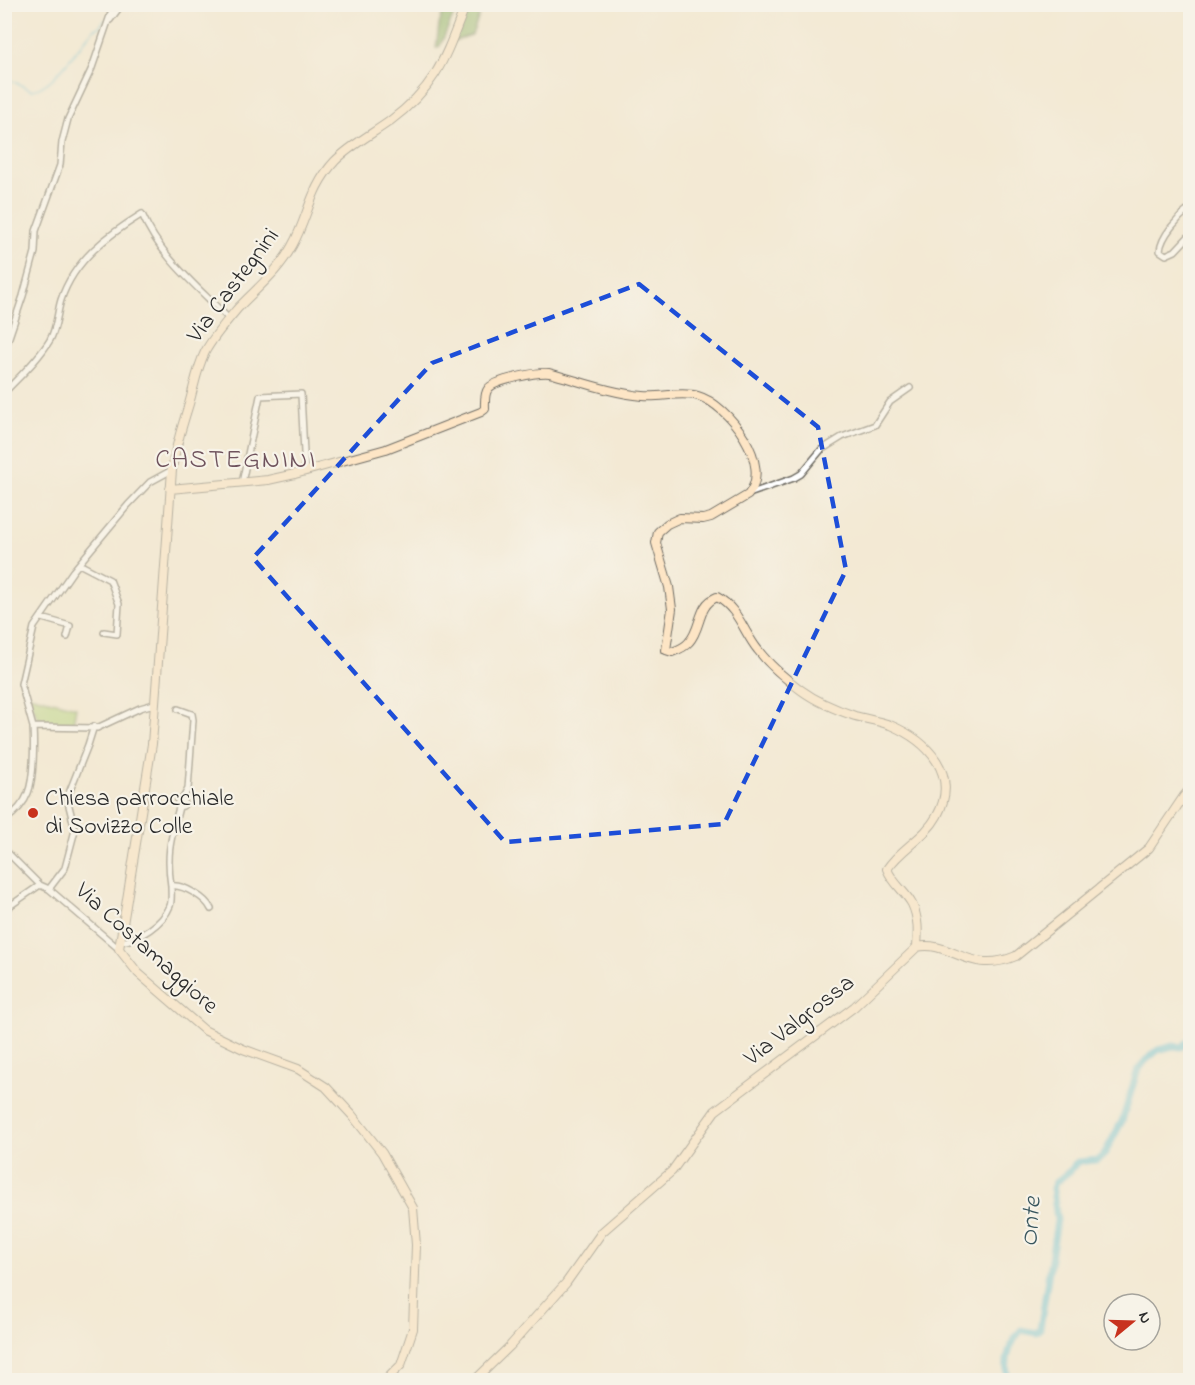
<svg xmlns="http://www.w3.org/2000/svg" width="1195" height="1385" viewBox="0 0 1195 1385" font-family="'Indie Flower',sans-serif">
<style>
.green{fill:#aed078;stroke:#6c7e52;stroke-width:1.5}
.forest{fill:#8ab268;stroke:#5a6e4a;stroke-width:1.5}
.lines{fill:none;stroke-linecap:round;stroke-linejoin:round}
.stream{stroke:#57bbd5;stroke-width:1.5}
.canal{stroke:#57bbd5;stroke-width:7}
.street-casing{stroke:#716e66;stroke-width:8}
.secondary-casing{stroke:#716e66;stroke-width:10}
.street{stroke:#fff;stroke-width:5}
.secondary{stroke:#fde5c5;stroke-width:8}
.marked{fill:none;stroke:#1d4ed8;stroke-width:4.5;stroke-dasharray:12 8;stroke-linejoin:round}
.poi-dot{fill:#c8321e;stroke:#f7f3e8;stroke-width:2}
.labels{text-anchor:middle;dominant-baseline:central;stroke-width:4.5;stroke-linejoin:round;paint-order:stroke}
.street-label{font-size:24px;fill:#2b2b2b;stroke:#f7f3e8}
.poi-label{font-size:24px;fill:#2b2b2b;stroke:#f7f3e8;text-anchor:start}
.water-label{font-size:26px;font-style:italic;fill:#38565e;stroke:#f7f3e8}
.quarter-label{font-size:27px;letter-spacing:1.5px;fill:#6f535d;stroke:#f7f3e8}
</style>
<rect width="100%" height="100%" fill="#f7f3e8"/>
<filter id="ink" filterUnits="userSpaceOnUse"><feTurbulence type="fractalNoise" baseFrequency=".0167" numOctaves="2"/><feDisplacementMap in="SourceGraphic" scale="12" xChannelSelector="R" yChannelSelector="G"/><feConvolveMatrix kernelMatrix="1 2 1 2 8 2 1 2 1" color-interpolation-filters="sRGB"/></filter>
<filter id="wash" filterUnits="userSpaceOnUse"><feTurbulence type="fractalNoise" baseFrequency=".008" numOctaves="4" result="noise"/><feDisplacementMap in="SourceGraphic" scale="24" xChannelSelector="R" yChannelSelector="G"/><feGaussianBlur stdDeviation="1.35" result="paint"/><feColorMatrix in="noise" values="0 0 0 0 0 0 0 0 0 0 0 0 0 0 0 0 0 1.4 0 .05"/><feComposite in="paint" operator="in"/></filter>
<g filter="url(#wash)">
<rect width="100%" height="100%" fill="#f3e9d4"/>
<path class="green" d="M29,695L76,707L73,725C41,725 39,726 29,695Z"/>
<path class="forest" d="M445,5H458L440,46L436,48L439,25Z
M467,5H483L472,35L451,42Z"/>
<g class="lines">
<path class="stream" d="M4,77L31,90C53,89 80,44 94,29L99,27L105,20"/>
<path class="canal" d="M1008,1380C1004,1361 1008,1345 1021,1330L1036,1333L1040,1329L1057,1220L1053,1188L1055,1183L1071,1170L1077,1162L1097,1160L1104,1155L1122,1121L1137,1072L1145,1061L1158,1050L1173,1046L1181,1047L1190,1040"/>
</g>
</g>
<g filter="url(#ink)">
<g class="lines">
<defs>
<path id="street" d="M110,20L122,4
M1190,208C1179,217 1161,236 1160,251L1166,255L1175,251L1190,235
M4,352L23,296L35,252L36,231L60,165L62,142L68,119L92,68L114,4
M4,393C20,376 38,360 50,340C57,327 57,313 61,300C74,260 108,235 142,214C160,257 197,286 229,319
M242,483L260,396L301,394L305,472
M749,494L794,478L801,474L821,450L842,437L875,425L890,402L910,388
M79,564L110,580L119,604L117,634L104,632
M42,618L70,626L67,637
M178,709L192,714L193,720L188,789L182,800
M33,727L21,684L34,627L73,571L128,505L150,482L172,470
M177.5 803a3.5 3.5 0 1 1 7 0a3.5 3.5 0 1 1-7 0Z
M4,821C14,814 24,804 28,793C34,778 34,744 33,727L97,728L140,708L154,704
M4,849L40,885
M171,886C166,852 171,839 179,807
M49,889L65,868L75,830L67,798L88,745L94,726
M4,910L40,885L49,889L119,949
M121,942C139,939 163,924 170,906C172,900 171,893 171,886C183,884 206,898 211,909"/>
<path id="secondary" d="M170,489L268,480L295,474L386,449L481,412L485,409C485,403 484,394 488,389C494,380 537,372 549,373C579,381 611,393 643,396C661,398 680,391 698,396C728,404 774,465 748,495L711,517L703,519L680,518L667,524L658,532L656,543L669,587L672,609L666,650L672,652C678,650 685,647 689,642C702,628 697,605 717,597C738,608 744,633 758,650C770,666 786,679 801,690C816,701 837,710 855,716C866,719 879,721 890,725C928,741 960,774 937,816C925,838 901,848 887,869C893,884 905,891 912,904C919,919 918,932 917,947
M386,1380L401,1365L413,1329L416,1245L413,1208L382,1153L352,1115L326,1087L298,1069L243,1049L204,1030L138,973L119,949L152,744L172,470C175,448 182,426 189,404C194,387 197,368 205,352C213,337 227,321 238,308C257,288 279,271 292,246C309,216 309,189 335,161C351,145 372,134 390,121C438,85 445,57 466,4
M475,1380L510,1346L566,1283L602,1232L672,1171L715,1111L854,1007L917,947C952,940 969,976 1016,956L1149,848L1184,796L1190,789"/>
</defs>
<use href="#street" class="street-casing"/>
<use href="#secondary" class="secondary-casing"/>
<use href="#street" class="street"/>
<use href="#secondary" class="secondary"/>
</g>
</g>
<path d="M0 0H1195V1385H0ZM639,284L818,427L846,570L724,824L505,842L253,558L432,363Z" fill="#f3e9d4" fill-opacity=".55" fill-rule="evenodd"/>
<path class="marked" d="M639,284L818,427L846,570L724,824L505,842L253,558L432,363Z"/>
<circle class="poi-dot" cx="33" cy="813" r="6"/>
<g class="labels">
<g class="street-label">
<text transform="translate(234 286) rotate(-53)">Via Castegnini</text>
<text transform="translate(146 949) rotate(42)">Via Costamaggiore</text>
<text transform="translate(800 1021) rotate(-38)">Via Valgrossa</text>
</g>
<g class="poi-label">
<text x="45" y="799">Chiesa parrocchiale<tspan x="45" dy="28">di Sovizzo Colle</tspan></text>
</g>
<g class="water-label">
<text transform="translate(1032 1222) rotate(-86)">Onte</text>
</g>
<g class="quarter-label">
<text x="236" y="460">CASTEGNINI</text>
</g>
</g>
<rect width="1195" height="1385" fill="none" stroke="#f7f3e8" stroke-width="24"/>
<g transform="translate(1132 1322) rotate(71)"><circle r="28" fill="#f7f3e8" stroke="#a5a39c" stroke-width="1.5"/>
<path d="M0-4.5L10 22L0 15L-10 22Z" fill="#c8321e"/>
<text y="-9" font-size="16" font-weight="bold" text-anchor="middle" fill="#2b2b2b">N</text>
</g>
</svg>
